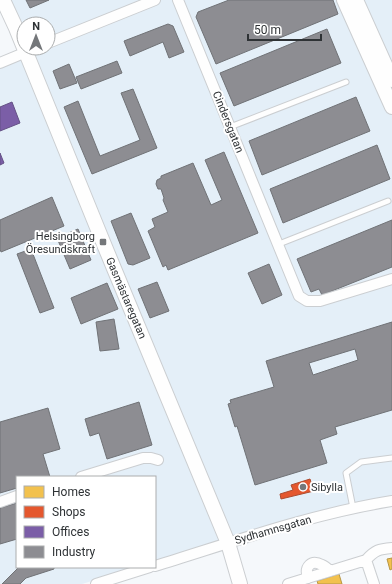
<svg xmlns="http://www.w3.org/2000/svg" width="392" height="584" viewBox="0 0 392 584" font-family="Roboto,sans-serif">
<style>
.built{fill:#e4eff8}
.homes{fill:#f2c14e;stroke:#b79646}
.shops{fill:#e4572e;stroke:#ad4c30}
.offices{fill:#7b5ea7;stroke:#645185}
.industry{fill:#8d8d92;stroke:#707276;fill-rule:evenodd}
.lines{fill:none;stroke-linecap:round;stroke-linejoin:round}
.lane-casing{stroke:#cbced1;stroke-width:7}
.street-casing{stroke:#cbced1;stroke-width:12}
.secondary-casing{stroke:#cbced1;stroke-width:16}
.lane{stroke:#fefefe;stroke-width:5}
.street{stroke:#fefefe;stroke-width:10}
.secondary{stroke:#fefefe;stroke-width:14}
.poi-dot{fill:#74777a;stroke:#fff;stroke-width:1.5}
.labels{text-anchor:middle;dominant-baseline:central;stroke-width:4;stroke-linejoin:round;paint-order:stroke}
.street-label{font-size:11px;fill:#2e3235;stroke:#fff}
.poi-label{font-size:11px;fill:#2e3235;stroke:#fff;text-anchor:end}
</style>
<rect width="100%" height="100%" fill="#f5f8fb"/>
<path class="built" d="M6,0H392V496L360,502L251,531L211,545L155,562V477H17V567H137L82,584H0V66L27,48H48V24H24V40Z"/>
<path class="homes" d="M392,558V569L390,570L387,559Z
M339,574L342,584H318L317,581Z"/>
<path class="shops" d="M310,479L314,491L281,499L280,494L293,490L291,485Z"/>
<path class="offices" d="M12,102L20,123L0,131V107Z
M0,153L4,163L0,165Z"/>
<path class="industry" d="M26,0H49L30,8Z
M229,0H333L338,14L216,64L196,17L198,12Z
M168,24L173,26L184,52L169,58L163,42L130,56L124,41Z
M327,29L341,63L234,106L220,73Z
M117,61L122,73L81,89L76,77Z
M69,64L77,83L60,89L53,71Z
M133,89L157,148L92,174L64,107L78,101L100,156L140,140L121,93Z
M356,97L370,131L262,175L249,141Z
M377,145L390,179L283,223L270,189Z
M224,152L258,233L168,270L166,265L163,267L148,231L155,227L152,219L168,212L163,200L164,198L161,189H158L156,184L157,180L161,178V176L193,163L211,205L222,200L205,160Z
M52,197L64,226L1,252L0,249V220Z
M131,213L150,258L133,265L128,264L111,221Z
M392,220V267L322,295L319,289L311,292L297,259Z
M78,229L91,260L70,269L57,238Z
M31,249L54,308L40,313L17,254Z
M269,264L282,295L262,304L248,273Z
M157,282L169,311L150,318L138,289Z
M107,283L118,309L81,324L71,298Z
M114,319L119,349L100,351L96,322Z
M392,322V410L335,427L337,434L320,440L327,463L255,485L237,426L235,427L228,404L231,403L230,400L274,387L266,361ZM355,349L358,360L313,375L309,363Z
M139,402L152,445L107,459L99,433L90,436L85,419Z
M48,408L60,449L43,454L50,477H17V488L0,493V422Z
M17,503V539L0,544V508Z
M19,567H54V569L26,578L20,584H2Z"/>
<g class="lines">
<defs>
<path id="lane" d="M230,127L346,82
M279,244L388,201
M353,508L346,473L361,462L392,458"/>
<path id="street" d="M178,0L299,296L307,301H320L392,279
M48,43L155,0
M0,63L36,48
M81,477L143,458H151L158,460
M0,502L17,496
M366,560L374,584
M155,566C233,542 311,514 392,501
M308,578C304,567 311,559 322,565C325,566 328,569 330,571
M96,584L150,567
M288,584L366,560C375,550 379,549 392,548"/>
<path id="secondary" d="M3,0L16,28L103,242L228,543L240,584
M344,0L392,107
M356,0L392,80"/>
</defs>
<use href="#lane" class="lane-casing"/>
<use href="#street" class="street-casing"/>
<use href="#secondary" class="secondary-casing"/>
<use href="#lane" class="lane"/>
<use href="#street" class="street"/>
<use href="#secondary" class="secondary"/>
</g>
<g class="poi-dot">
<rect x="99" y="238" width="8" height="8" rx="2"/>
<circle cx="303" cy="487" r="4"/>
</g>
<g class="labels">
<g class="street-label">
<text transform="translate(228 122) rotate(68)">Cindersgatan</text>
<text transform="translate(126 298) rotate(67)">Gasmästaregatan</text>
<text transform="translate(273 530) rotate(-16)">Sydhamnsgatan</text>
</g>
<g class="poi-label">
<text x="95" y="236">Helsingborg<tspan x="95" dy="13">Öresundskraft</tspan></text>
<text x="311" y="487" text-anchor="start">Sibylla</text>
</g>
</g>
<rect x="16" y="476" width="140" height="92" fill="#ffffff" stroke="#abadae"/>
<rect x="24" y="486" width="20" height="12" fill="#f2c14e" stroke="#abadae"/>
<text x="52" y="496" font-size="12" fill="#2e3235">Homes</text>
<rect x="24" y="506" width="20" height="12" fill="#e4572e" stroke="#abadae"/>
<text x="52" y="516" font-size="12" fill="#2e3235">Shops</text>
<rect x="24" y="526" width="20" height="12" fill="#7b5ea7" stroke="#abadae"/>
<text x="52" y="536" font-size="12" fill="#2e3235">Offices</text>
<rect x="24" y="546" width="20" height="12" fill="#8d8d92" stroke="#abadae"/>
<text x="52" y="556" font-size="12" fill="#2e3235">Industry</text>
<g transform="translate(36 36)"><circle r="19" fill="#ffffff" stroke="#abadae"/>
<path d="M0-3L7 15L0 10L-7 15Z" fill="#74777a"/>
<text y="-6" font-size="11" font-weight="bold" text-anchor="middle" fill="#2e3235">N</text>
</g>
<path d="M248 34v6h73v-6" fill="none" stroke="#2e3235" stroke-width="2"/>
<text x="254" y="34" font-size="12" fill="#2e3235" stroke="#ffffff" stroke-width="3" paint-order="stroke">50 m</text>
</svg>
